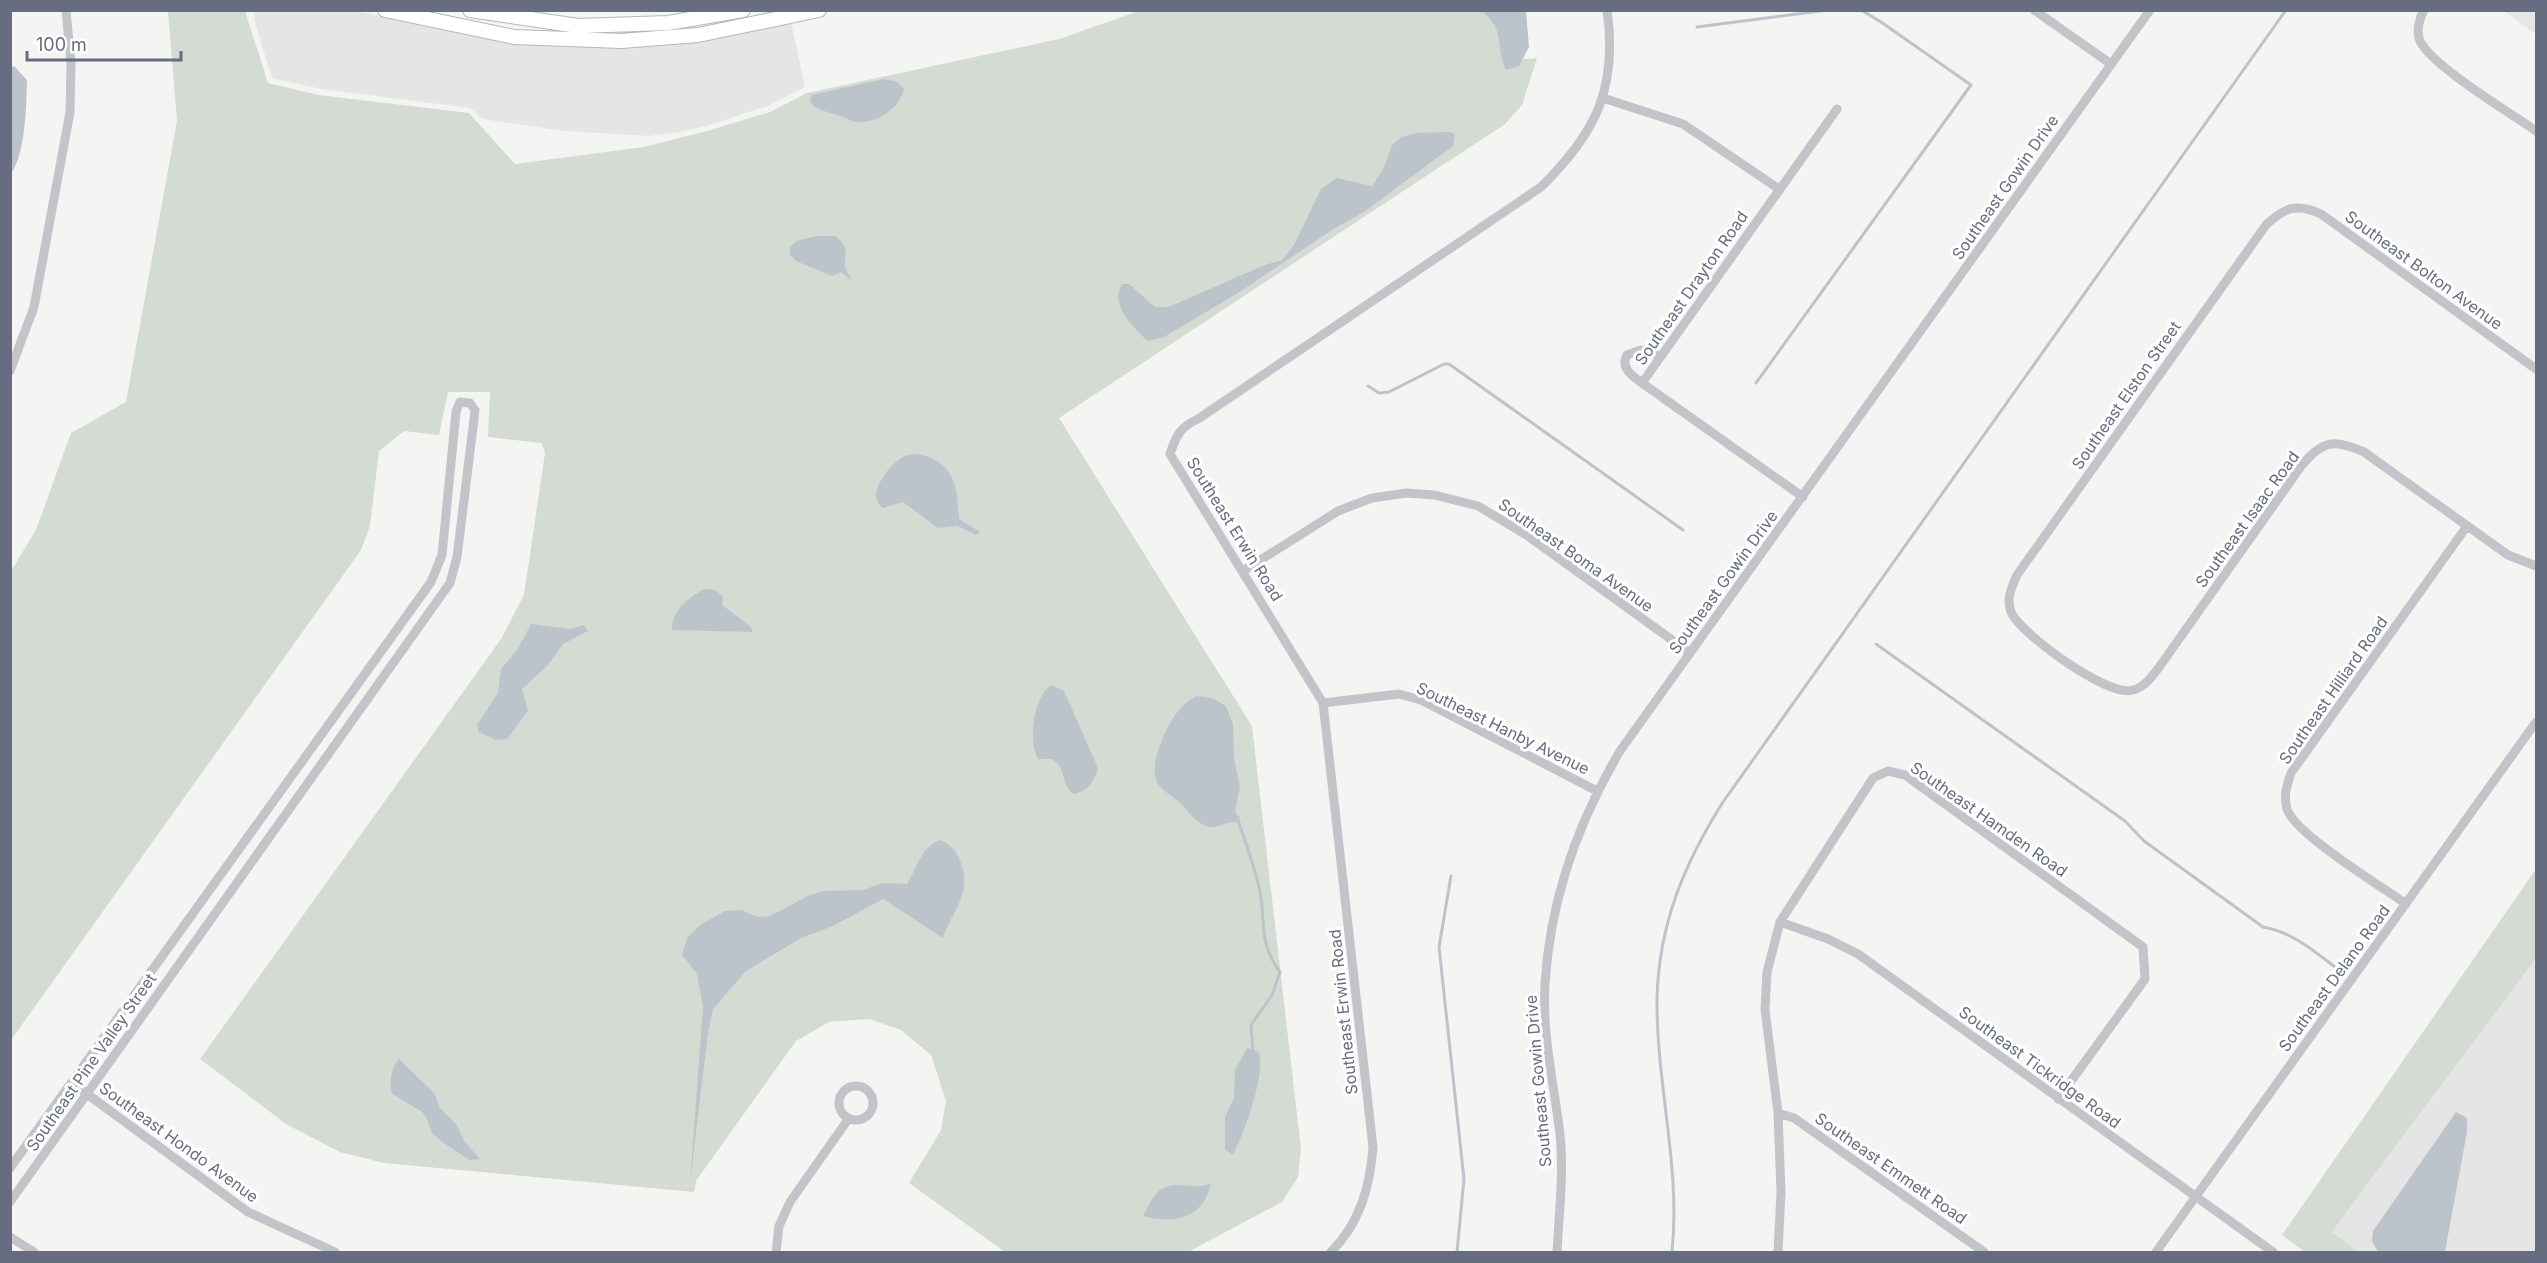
<svg xmlns="http://www.w3.org/2000/svg" width="2547" height="1263" viewBox="0 0 2547 1263" font-family="Inter,sans-serif">
<style>
.built{fill:#e5e5e5}
.green{fill:#d4dbd3}
.water{fill:#bdc3cb}
.lines{fill:none;stroke-linecap:round;stroke-linejoin:round}
.stream{stroke:#bdc3cb;stroke-width:3}
.secondary-casing{stroke:#b5b7bd;stroke-width:16}
.street{stroke:#c3c4c9;stroke-width:9}
.secondary{stroke:#fff;stroke-width:14}
.labels{text-anchor:middle;dominant-baseline:central;stroke-width:6;stroke-linejoin:round;paint-order:stroke}
.street-label{font-size:16px;fill:#666d80;stroke:#fff}
</style>
<rect width="100%" height="100%" fill="#f4f5f2"/>
<path class="built" d="M255,11H354L519,43L573,47H615L698,41L791,22L805,87L768,106L706,126L679,132L649,136L563,131L483,119L470,108L321,89L272,78L254,19Z
M2504,11H2536V34Z
M2536,958V1252H2445L2454,1203L2376,1251L2378,1252H2359L2332,1232Z"/>
<path class="green" d="M168,11H245L268,83L319,95L469,113L515,164L644,147L707,131L770,112L807,93L1059,39L1139,11H1510L1516,60L1537,58L1522,105L1505,124L1059,418L1252,726L1301,1149L1298,1177L1282,1202L1188,1252H1005L909,1183L941,1130L946,1101L931,1055L901,1030L869,1019L829,1022L796,1041L696,1181L694,1192L384,1163L340,1152L286,1124L200,1059L501,639L524,595L545,453L542,443L488,437L490,392H448L439,435L404,431L379,451L370,526L361,550L11,1040L10,573L36,530L71,433L126,402L177,121Z
M2536,869V958L2332,1232L2359,1252H2305L2282,1235Z"/>
<path class="water" d="M1482,11H1526L1529,47L1519,66L1506,70C1494,44 1507,33 1482,11Z
M14,66L27,80C26,107 26,151 11,174L10,68Z
M884,79L898,82L904,89C901,107 876,124 857,122C850,121 842,116 835,114C825,111 815,110 810,101L811,95Z
M1449,132L1455,134L1453,146L1364,212L1335,228L1238,293L1164,337L1148,341C1133,327 1109,305 1122,284H1129L1155,307H1169L1262,266L1282,260L1294,245L1321,189L1337,178L1372,186L1382,171L1393,144L1402,137L1417,133Z
M817,236H835C851,249 844,251 845,267C846,271 850,276 851,280L841,272L832,276L796,261L790,255V247L796,241Z
M920,454C956,465 957,486 959,519L980,532L976,535L957,526L938,528L903,502L883,508C880,505 876,501 876,495C876,483 893,461 905,456C909,454 915,455 920,454Z
M705,589L716,590L723,597L722,605L750,626L753,632L672,630C671,611 690,596 705,589Z
M531,624L570,629L584,625L588,631L563,644L548,665L522,689L528,711L507,739L496,740L479,732L477,725L498,693L501,669L517,650Z
M1052,685L1064,691L1098,768C1094,782 1088,791 1074,794C1061,786 1066,767 1053,760C1048,757 1043,760 1038,759C1028,742 1033,695 1052,685Z
M1197,696L1212,698L1226,706L1233,724L1234,758L1240,787L1235,811L1240,818L1236,822C1226,821 1219,828 1209,827C1197,824 1189,812 1181,804C1174,796 1162,792 1157,782C1148,765 1167,724 1179,710C1183,704 1190,700 1197,696Z
M940,840C952,845 957,852 961,863C972,896 952,910 943,938L883,899L833,926L801,938L746,971L713,1009L708,1033L690,1182L703,1007L697,974L682,955L687,938L700,925L725,911L741,910L758,917L770,916L810,895L824,891L863,890L883,883L907,884C918,867 920,848 940,840Z
M1247,1048L1259,1052C1266,1074 1244,1134 1233,1155L1225,1149V1117L1234,1098L1235,1070Z
M399,1059L435,1094L439,1107L457,1125L464,1141L480,1159L470,1160L442,1142L432,1133L426,1117L421,1111L392,1094C389,1082 391,1068 399,1059Z
M2456,1112L2467,1118V1132L2445,1252H2378L2372,1241L2373,1231Z
M1211,1183C1203,1219 1176,1224 1143,1216C1148,1207 1152,1197 1159,1191C1174,1178 1195,1192 1211,1183Z"/>
<g class="lines">
<path class="stream" d="M1697,27L1828,10
M1756,383L1971,85L1881,22L1861,10
M1368,386L1379,393L1389,392L1444,364H1449L1683,530
M1876,644L2125,821L2144,841L2263,927C2294,932 2319,955 2344,974
M1238,820C1246,844 1255,867 1260,892C1266,924 1258,942 1280,972L1272,995L1251,1025L1253,1051
M1451,876L1439,947L1464,1179L1457,1252
M1672,1252C1681,1167 1656,1084 1657,998C1659,924 1684,864 1723,802L2286,10"/>
<defs>
<path id="secondary" d="M385,10L514,37L621,41L698,35L819,10
M470,10L578,26L668,23L743,10"/>
</defs>
<use href="#secondary" class="secondary-casing"/>
<path class="street" d="M2034,10L2111,64
M2424,10C2419,19 2416,32 2420,41C2433,67 2509,112 2536,131
M1603,98L1683,124L1779,189
M2536,369L2321,214C2297,203 2285,207 2266,225L2017,575C2012,587 2005,600 2012,614C2024,636 2109,698 2133,690C2145,687 2153,675 2160,666L2302,465C2323,440 2334,439 2364,452L2508,555L2536,566
M10,371L34,307L70,112L71,64L66,10
M1642,383C1632,376 1620,368 1627,355L1641,350L1660,356
M1803,497L1642,383L1837,109
M1243,571L1338,511L1372,498L1406,493L1435,495L1478,506L1528,536L1690,653
M1323,703L1399,694L1421,700L1597,791
M2406,904C2381,886 2295,834 2287,809C2283,795 2287,786 2291,773L2467,526
M1780,922L1828,939L1858,954L2273,1252
M72,1083L248,1212L335,1252
M839 1103a17 17 0 1 1 34 0a17 17 0 1 1-34 0Z
M1778,1113L1794,1118L1984,1252
M10,1168L431,582L442,555L456,412L460,402L470,403L475,410L474,419L457,557L450,583L10,1202
M10,1237L34,1252
M776,1252L779,1226L790,1202L849,1118
M1331,1252C1360,1223 1370,1187 1373,1147L1323,703L1170,454C1176,436 1180,427 1198,419L1541,187C1596,133 1618,88 1607,10
M1557,1252C1559,1214 1564,1173 1560,1134C1554,1084 1542,1035 1545,984C1550,901 1578,822 1620,751L2150,10
M1778,1252L1781,1192L1778,1113L1765,1010L1767,972L1780,922L1873,778L1888,771L1905,775L2143,947L2145,979L2058,1099
M2156,1252L2536,722"/>
<use href="#secondary" class="secondary"/>
</g>
<g class="labels">
<g class="street-label">
<text transform="translate(2005 187) rotate(-55)">Southeast Gowin Drive</text>
<text transform="translate(2424 270) rotate(36)">Southeast Bolton Avenue</text>
<text transform="translate(1691 288) rotate(-55)">Southeast Drayton Road</text>
<text transform="translate(2126 395) rotate(-55)">Southeast Elston Street</text>
<text transform="translate(2247 519) rotate(-54)">Southeast Isaac Road</text>
<text transform="translate(1235 529) rotate(58)">Southeast Erwin Road</text>
<text transform="translate(1576 555) rotate(35)">Southeast Boma Avenue</text>
<text transform="translate(1723 582) rotate(-54)">Southeast Gowin Drive</text>
<text transform="translate(2333 690) rotate(-55)">Southeast Hilliard Road</text>
<text transform="translate(1503 728) rotate(26)">Southeast Hanby Avenue</text>
<text transform="translate(1989 819) rotate(35)">Southeast Hamden Road</text>
<text transform="translate(2334 978) rotate(-54)">Southeast Delano Road</text>
<text transform="translate(1343 1012) rotate(-96)">Southeast Erwin Road</text>
<text transform="translate(91 1062) rotate(-55)">Southeast Pine Valley Street</text>
<text transform="translate(2040 1067) rotate(36)">Southeast Tickridge Road</text>
<text transform="translate(1538 1081) rotate(-95)">Southeast Gowin Drive</text>
<text transform="translate(179 1142) rotate(36)">Southeast Hondo Avenue</text>
<text transform="translate(1891 1168) rotate(35)">Southeast Emmett Road</text>
</g>
</g>
<rect width="2547" height="1263" fill="none" stroke="#666d80" stroke-width="24"/>
<path d="M27 51v9h154v-9" fill="none" stroke="#666d80" stroke-width="3"/>
<text x="36" y="51" font-size="18" fill="#666d80" stroke="#ffffff" stroke-width="4.5" paint-order="stroke">100 m</text>
</svg>
